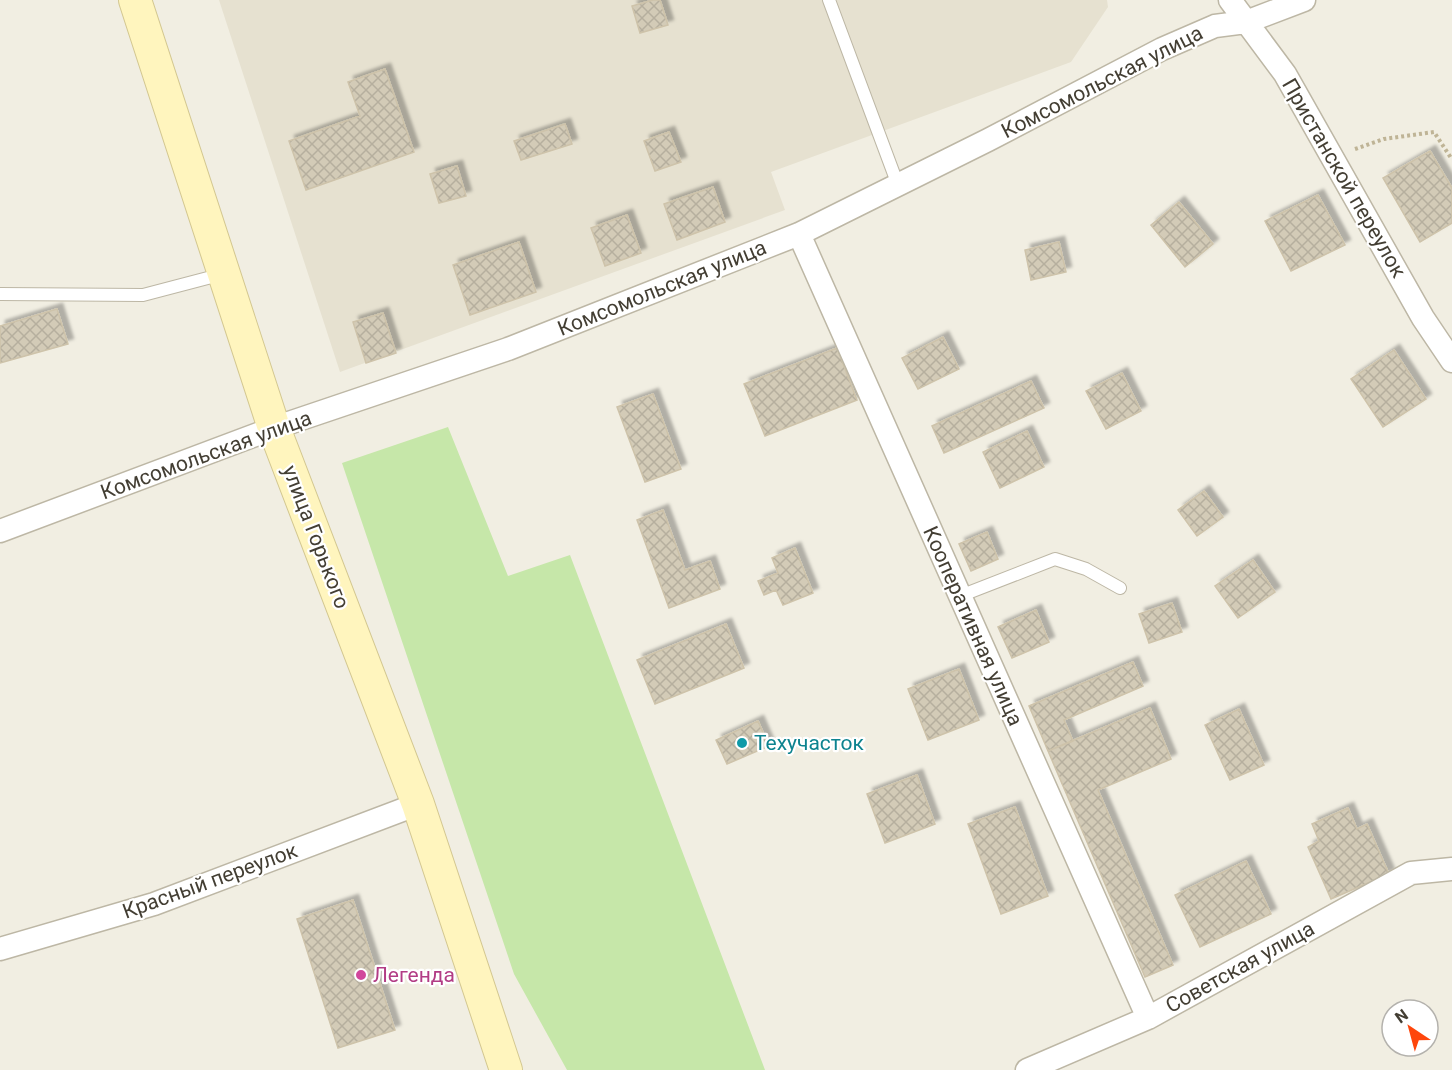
<svg xmlns="http://www.w3.org/2000/svg" width="1452" height="1070" viewBox="0 0 1452 1070" font-family="Roboto,sans-serif">
<style>
.residential{fill:#e6e1d0}
.green{fill:#c6e7a9}
.building{fill:url(#building-cross-hatch);stroke:#cec3aa;stroke-width:1.5;filter:url(#shadow)}
.lines{fill:none;stroke-linecap:round;stroke-linejoin:round}
.service-casing{stroke:#bdb7a5;stroke-width:14}
.minor-casing{stroke:#bdb7a5;stroke-width:25}
.secondary-casing{stroke:#d3c790;stroke-width:34}
.path{stroke:#bfb496;stroke-width:4;stroke-dasharray:3 3;stroke-linecap:butt}
.service{stroke:#fff;stroke-width:12}
.minor{stroke:#fff;stroke-width:22}
.secondary{stroke:#fff5be;stroke-width:32}
.culture-dot{fill:#0f9aa8;stroke:#fff;stroke-width:2}
.hotel-dot{fill:#d1479c;stroke:#fff;stroke-width:2}
.labels{text-anchor:middle;dominant-baseline:central;stroke-width:4.5;stroke-linejoin:round;paint-order:stroke}
.street-label{font-size:21px;fill:#433e33;stroke:#fff}
.culture-label{font-size:21px;fill:#0d838f;stroke:#fff;text-anchor:start}
.hotel-label{font-size:21px;fill:#b23c85;stroke:#fff;text-anchor:start}
</style>
<defs>
<pattern id="building-cross-hatch" width="8" height="8" patternUnits="userSpaceOnUse" patternTransform="scale(1.5)"><rect width="8" height="8" fill="#d3cbb7"/><path d="M0 0l8 8M0 8l8-8" fill="none" stroke="#b6af9e"/></pattern>
<filter id="shadow"><feDropShadow dx="5.5" dy="-5.5" stdDeviation="1.5" flood-color="#0004"/></filter>
</defs>
<rect width="100%" height="100%" fill="#f1eee2"/>
<path class="residential" d="M219,0H1107L1108,7L1071,62L771,172L785,210L340,372Z"/>
<path class="green" d="M448,427L508,576L570,555L765,1070H567L514,974L342,463Z"/>
<path class="building" d="M653,0H660L668,25L640,33L632,6Z
M385,69L414,152L306,190L289,141L360,116L348,82Z
M565,124L572,144L521,160L514,141Z
M669,132L681,162L655,171L644,141Z
M1430,151L1452,188V223L1420,242L1383,178Z
M457,166L466,196L439,203L430,174Z
M713,187L725,222L677,240L664,204Z
M1318,195L1345,245L1291,271L1265,221Z
M1179,202L1213,244L1185,267L1151,225Z
M627,215L641,253L605,266L591,228Z
M519,242L536,292L470,315L453,265Z
M1059,242L1066,272L1031,280L1025,250Z
M57,309L68,344L0,363V326Z
M383,313L396,353L366,363L353,322Z
M943,337L959,369L918,389L902,358Z
M837,348L857,400L765,436L744,384Z
M1394,350L1426,399L1383,427L1351,379Z
M1122,373L1141,411L1106,429L1086,391Z
M1031,381L1044,408L944,453L932,426Z
M653,394L681,469L645,482L617,407Z
M1027,431L1044,467L1000,488L983,452Z
M1204,491L1223,517L1197,536L1178,510Z
M663,510L685,570L710,561L720,589L669,608L637,520Z
M987,532L998,559L971,571L959,544Z
M795,548L813,593L783,605L776,590L764,595L758,581L778,573L772,558Z
M1253,560L1275,592L1238,618L1215,586Z
M1172,603L1182,632L1149,643L1139,614Z
M1036,610L1049,642L1012,658L998,627Z
M726,624L744,668L655,704L637,660Z
M1133,662L1143,686L1064,720L1073,741L1048,751L1029,706Z
M959,669L979,720L928,740L908,689Z
M1150,708L1171,759L1098,790L1173,965L1145,977L1048,751Z
M1239,709L1264,765L1230,780L1205,725Z
M758,721L769,746L727,764L716,740Z
M917,775L935,824L885,843L867,794Z
M1015,807L1048,896L1001,914L968,824Z
M1348,808L1357,829L1367,824L1389,874L1331,899L1308,847L1319,841L1312,824Z
M1246,861L1271,914L1200,947L1175,895Z
M353,900L395,1030L338,1048L297,919Z"/>
<g class="lines">
<defs>
<path id="service" d="M829,0L898,185
M0,294L143,295L223,274
M960,596L1055,559L1086,569L1120,588"/>
<path id="minor" d="M1230,0L1285,74L1423,318L1452,361
M799,234L1148,1018
M0,531L274,428L508,349L799,234L988,140L1162,49L1215,26L1246,22L1304,0
M0,949L154,904L418,804
M1027,1070L1148,1018L1411,873L1452,869"/>
<path id="secondary" d="M135,0L274,428L418,804L506,1070"/>
</defs>
<use href="#service" class="service-casing"/>
<use href="#minor" class="minor-casing"/>
<use href="#secondary" class="secondary-casing"/>
<path class="path" d="M1355,149L1384,139L1434,132L1451,158"/>
<use href="#service" class="service"/>
<use href="#minor" class="minor"/>
<use href="#secondary" class="secondary"/>
</g>
<circle class="culture-dot" cx="742" cy="743" r="6"/>
<circle class="hotel-dot" cx="361" cy="975" r="6"/>
<g class="labels">
<g class="street-label">
<text transform="translate(1102 82) rotate(-27)">Комсомольская улица</text>
<text transform="translate(1344 178) rotate(60)">Пристанской переулок</text>
<text transform="translate(662 288) rotate(-22)">Комсомольская улица</text>
<text transform="translate(206 455) rotate(-20)">Комсомольская улица</text>
<text transform="translate(316 537) rotate(69)">улица Горького</text>
<text transform="translate(973 626) rotate(66)">Кооперативная улица</text>
<text transform="translate(210 881) rotate(-20)">Красный переулок</text>
<text transform="translate(1240 967) rotate(-29)">Советская улица</text>
</g>
<g class="culture-label">
<text x="754" y="743">Техучасток</text>
</g>
<g class="hotel-label">
<text x="373" y="975">Легенда</text>
</g>
</g>
<g transform="translate(1410 1028) rotate(324)"><circle r="28" fill="#ffffff" stroke="#b4b2ad" stroke-width="1.5"/>
<path d="M0-4.5L10 22L0 15L-10 22Z" fill="#fe460c"/>
<text y="-9" font-size="16" font-weight="bold" text-anchor="middle" fill="#433e33">N</text>
</g>
</svg>
